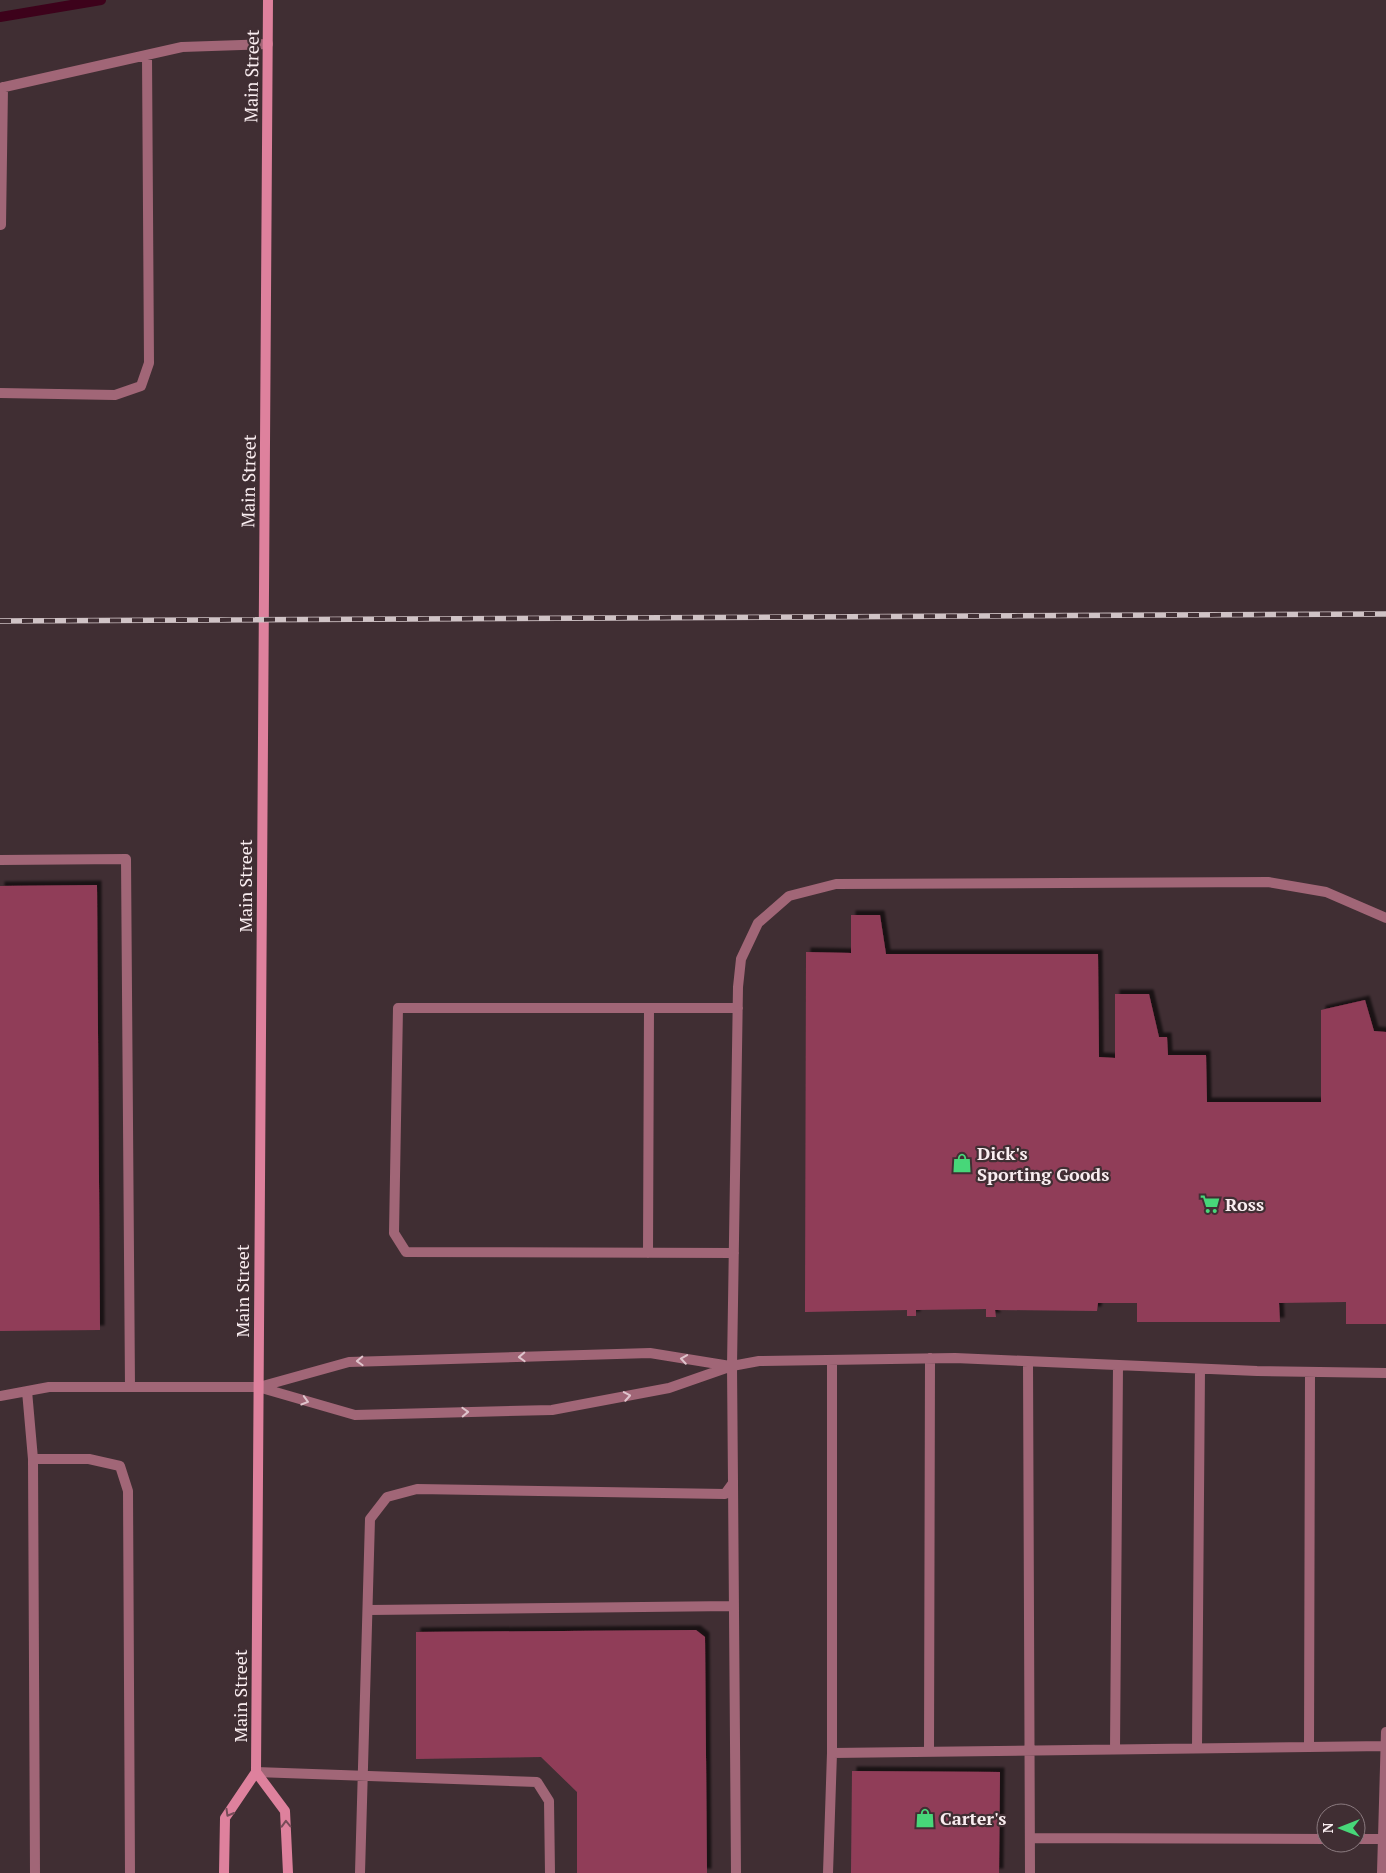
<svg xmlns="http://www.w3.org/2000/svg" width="1386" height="1873" viewBox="0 0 1386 1873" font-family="'PT Serif',serif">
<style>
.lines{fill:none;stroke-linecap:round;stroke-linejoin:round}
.stream{stroke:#3d021b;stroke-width:10}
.building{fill:#903e59;filter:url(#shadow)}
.lane{stroke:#a16677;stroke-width:10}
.secondary{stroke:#de819d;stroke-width:10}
.rail-casing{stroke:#d0c3c6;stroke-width:5.5}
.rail{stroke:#402e33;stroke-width:4;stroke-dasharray:11;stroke-linecap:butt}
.oneway{stroke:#dfc4cc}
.oneway2{stroke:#774b58}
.labels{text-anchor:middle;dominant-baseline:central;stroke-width:4.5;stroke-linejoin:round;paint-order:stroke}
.street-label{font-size:18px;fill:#f9edf0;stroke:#402e33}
.poi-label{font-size:18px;font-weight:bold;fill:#f9edf0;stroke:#402e33;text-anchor:start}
</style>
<defs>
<filter id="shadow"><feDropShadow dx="4.5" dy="-4.5" stdDeviation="1" flood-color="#0009"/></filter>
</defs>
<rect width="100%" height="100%" fill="#402e33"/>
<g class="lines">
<path class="stream" d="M0,17L101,0"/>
</g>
<path class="building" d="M97,885L100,1330L0,1331V886Z
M851,915H880L886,954H1098L1099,1057L1115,1058V994H1149L1159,1037H1167L1168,1055H1206L1207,1102H1321V1010L1365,1000L1374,1031L1386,1032V1324H1346V1302L1279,1303L1280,1322H1137V1303H1098L1097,1311L995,1310L996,1317H986V1309L916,1310V1316H907V1310L805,1312L806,952L851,953Z
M696,1630L705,1637L707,1873H577V1792L541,1757L416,1759V1632Z
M852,1771L1000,1772L999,1873H851Z"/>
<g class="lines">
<path class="lane" d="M0,88L182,47L268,44
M1,225L3,87
M0,393L115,395L141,386L149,363L147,56
M0,860L126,859L130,1387
M648,1253L649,1008
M734,1253L406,1252L394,1233L398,1008H738
M832,1360V1753
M1028,1362L1030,1873
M259,1387L349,1362L650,1353L730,1366
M27,1391L33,1459H89L120,1466L128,1491L130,1873
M0,1396L49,1387H258L355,1415L552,1410L669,1388L732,1366L759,1361L955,1358L1257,1371L1386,1373
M33,1459L35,1873
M733,1483L736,1873
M369,1610L733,1606
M1309,1747L1310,1372
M1197,1748L1200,1369
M1115,1749L1118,1366
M929,1751L930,1358
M256,1772L537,1782L549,1801L550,1873
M1030,1838L1326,1839
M1356,1839H1383
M360,1873L370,1519L387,1497L417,1489L725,1494L733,1483L732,1366L738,987L741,959L758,923L789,896L836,884L1268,882L1326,892L1386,918
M828,1873L832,1753L1386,1746
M1382,1873L1386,1732"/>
<path class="secondary" d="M256,1772L285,1811L288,1873
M224,1873L225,1818L256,1772L268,0"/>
<defs>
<path id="rail" d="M0,621L1386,614"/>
</defs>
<use href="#rail" class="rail-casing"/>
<use href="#rail" class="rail"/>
</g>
<defs><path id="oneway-chevron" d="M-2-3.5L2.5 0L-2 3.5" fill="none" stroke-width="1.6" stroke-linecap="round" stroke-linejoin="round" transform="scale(1.25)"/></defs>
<g class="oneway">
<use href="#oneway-chevron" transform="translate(522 1357) rotate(178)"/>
<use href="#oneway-chevron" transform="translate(684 1359) rotate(-171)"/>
<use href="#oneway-chevron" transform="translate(360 1361) rotate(178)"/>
<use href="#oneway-chevron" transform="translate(627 1396) rotate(-10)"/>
<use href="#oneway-chevron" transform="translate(305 1401) rotate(16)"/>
<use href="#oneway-chevron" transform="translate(465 1412) rotate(-2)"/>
</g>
<g class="oneway2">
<use href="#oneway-chevron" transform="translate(229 1813) rotate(120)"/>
<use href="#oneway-chevron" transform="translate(286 1824) rotate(-92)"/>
</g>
<defs>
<symbol id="shop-bare" viewBox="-9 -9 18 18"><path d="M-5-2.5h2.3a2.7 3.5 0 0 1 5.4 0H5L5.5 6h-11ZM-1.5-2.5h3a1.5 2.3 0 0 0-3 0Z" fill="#47d779" stroke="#402e33" stroke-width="2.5" paint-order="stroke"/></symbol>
<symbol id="supermarket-bare" viewBox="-9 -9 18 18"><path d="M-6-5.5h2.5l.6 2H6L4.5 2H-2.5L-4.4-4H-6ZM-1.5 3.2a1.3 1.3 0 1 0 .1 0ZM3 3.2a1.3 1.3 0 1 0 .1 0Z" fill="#47d779" stroke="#402e33" stroke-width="2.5" paint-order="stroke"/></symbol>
</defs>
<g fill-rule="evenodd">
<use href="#shop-bare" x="948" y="1149" width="28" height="28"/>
<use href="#supermarket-bare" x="1196" y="1190" width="28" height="28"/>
<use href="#shop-bare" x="911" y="1804" width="28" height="28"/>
</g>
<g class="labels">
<g class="street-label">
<text transform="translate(251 76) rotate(-89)">Main Street</text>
<text transform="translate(248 481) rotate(-89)">Main Street</text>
<text transform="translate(245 886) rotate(-90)">Main Street</text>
<text transform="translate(242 1291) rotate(-90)">Main Street</text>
<text transform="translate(240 1696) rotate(-90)">Main Street</text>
</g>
<g class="poi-label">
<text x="977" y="1153">Dick's<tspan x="977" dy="21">Sporting Goods</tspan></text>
<text x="1225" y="1204">Ross</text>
<text x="940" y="1818">Carter's</text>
</g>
</g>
<g transform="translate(1341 1828) rotate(270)"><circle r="24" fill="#402e33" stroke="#8a7a7f"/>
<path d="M0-4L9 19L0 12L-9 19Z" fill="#47d779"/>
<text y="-8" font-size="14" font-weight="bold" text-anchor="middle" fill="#f9edf0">N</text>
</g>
</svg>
